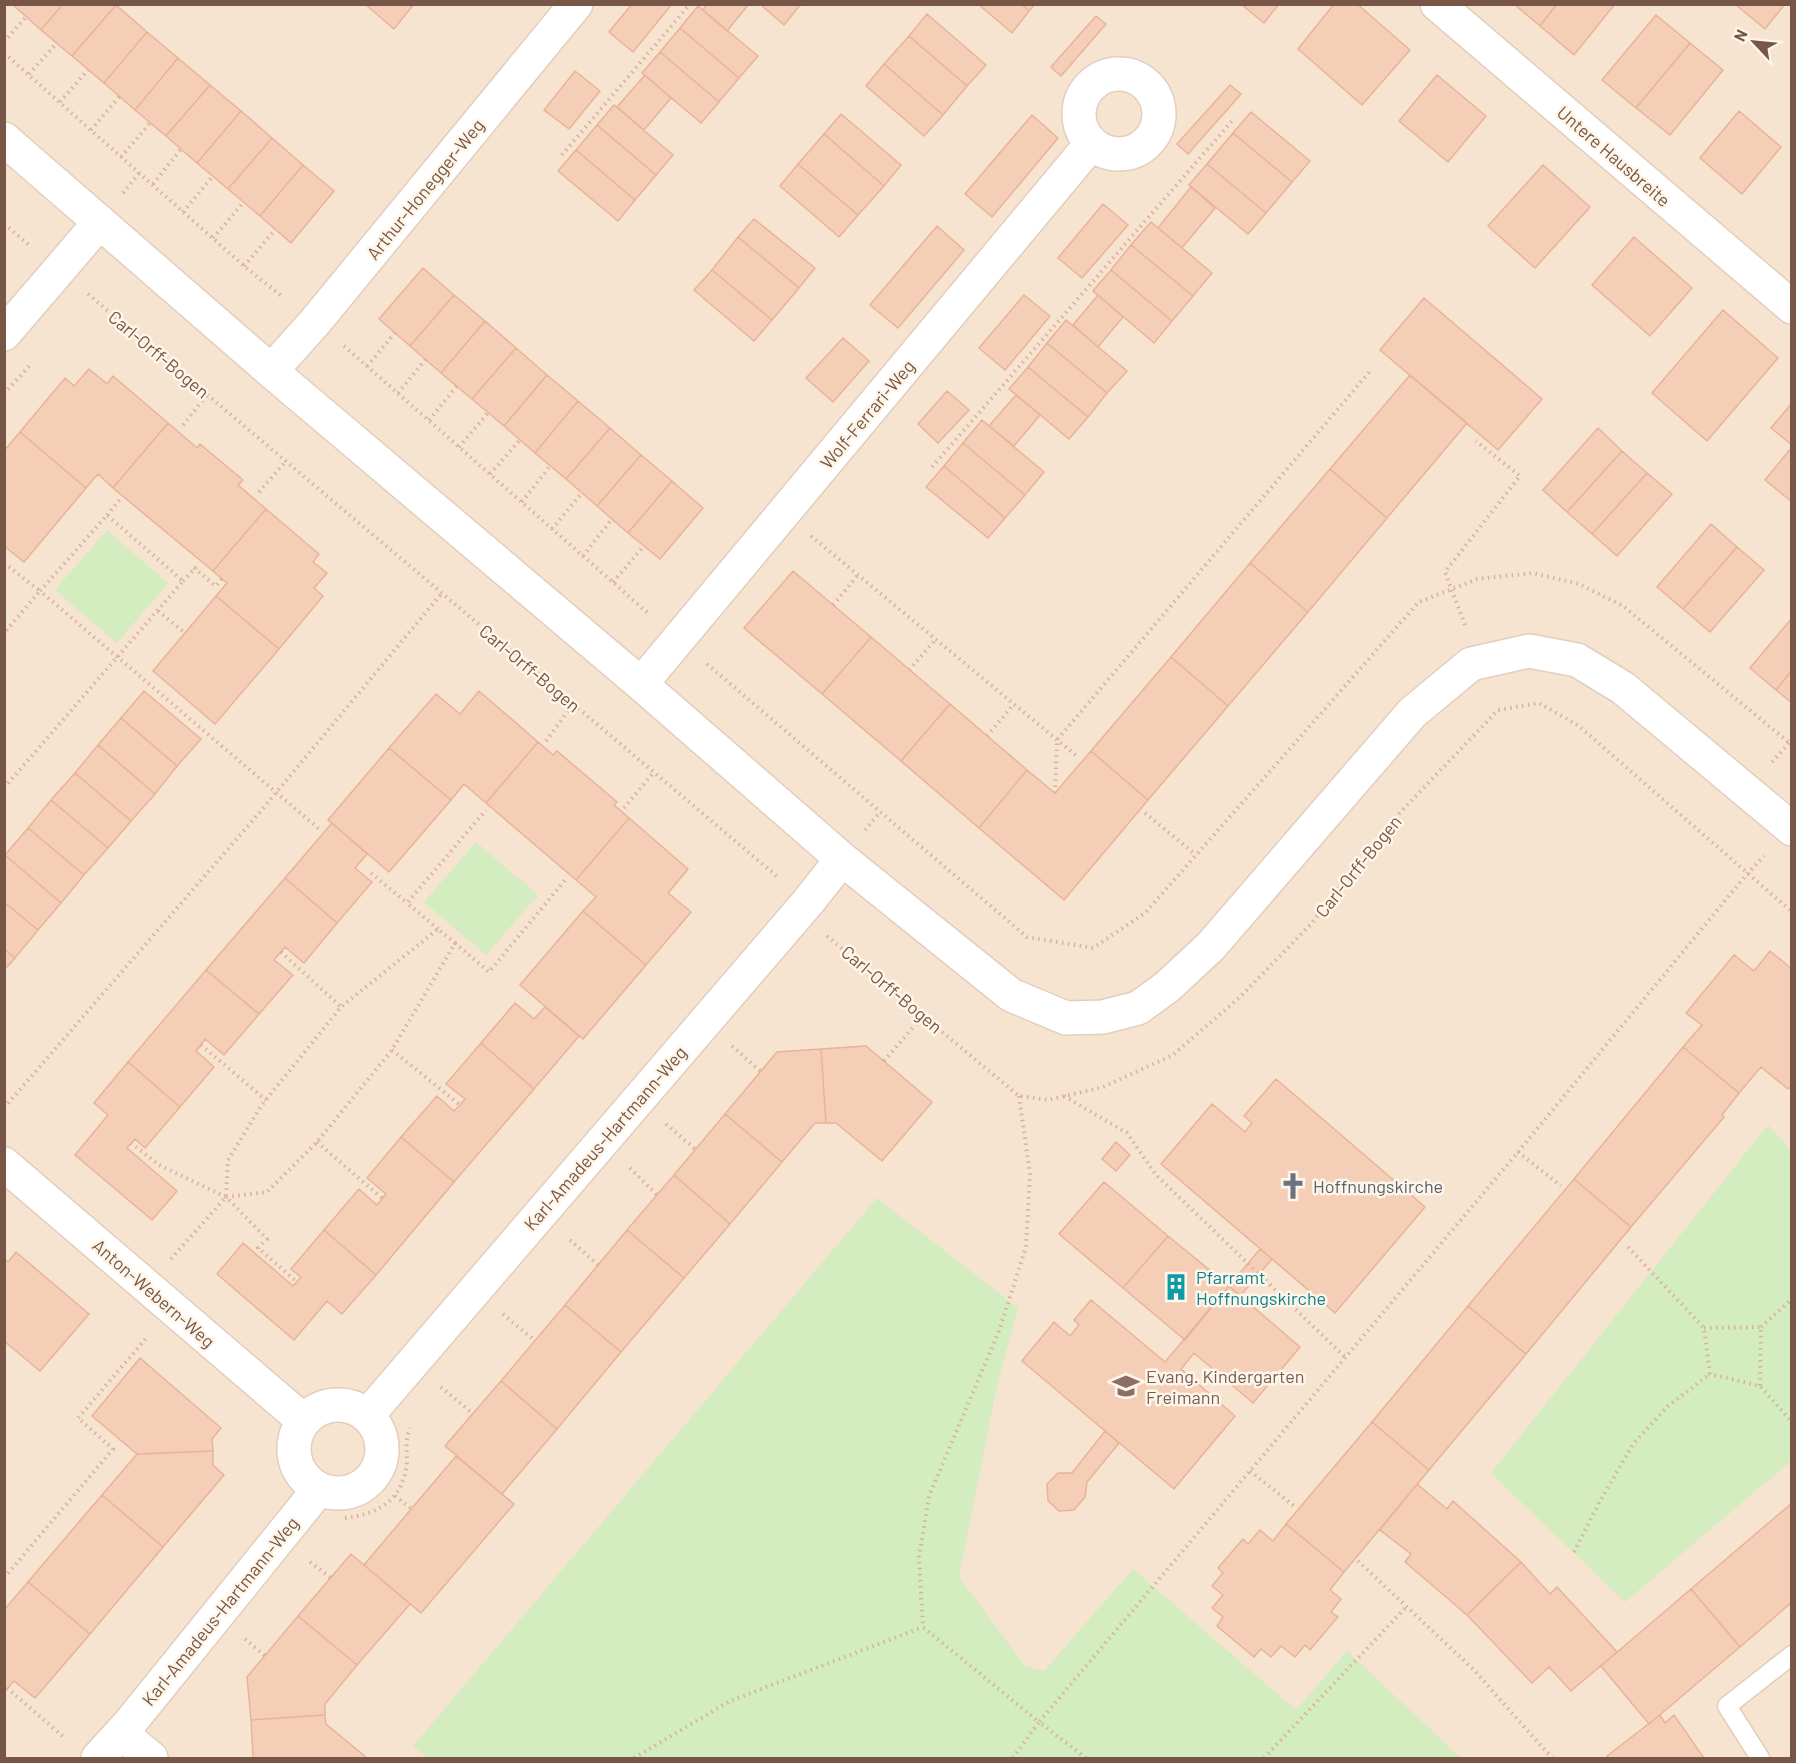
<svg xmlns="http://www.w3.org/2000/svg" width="1796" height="1763" viewBox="0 0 1796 1763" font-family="Barlow,sans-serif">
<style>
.residential{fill:#f6e3d0}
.green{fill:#d3ecc0}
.building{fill:#f5ceb8;stroke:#e9b397;stroke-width:1.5}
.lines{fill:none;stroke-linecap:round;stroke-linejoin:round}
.service-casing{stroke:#e3cebd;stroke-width:21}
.minor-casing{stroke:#e3cebd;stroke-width:36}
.path{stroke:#dab19b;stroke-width:4;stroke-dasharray:1.5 4.5;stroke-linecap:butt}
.service{stroke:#fff;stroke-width:18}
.minor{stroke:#fff;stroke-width:33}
.labels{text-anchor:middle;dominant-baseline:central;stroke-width:5;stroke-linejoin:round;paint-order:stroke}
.street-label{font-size:18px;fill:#775647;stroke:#fff6ea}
.worship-label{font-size:18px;fill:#5b616d;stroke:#fff6ea;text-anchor:start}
.culture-label{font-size:18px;fill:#0d838f;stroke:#fff6ea;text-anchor:start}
.education-label{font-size:18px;fill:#785e54;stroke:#fff6ea;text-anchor:start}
</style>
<rect width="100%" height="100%" fill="#fef2e2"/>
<path class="residential" d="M5,5H1791V1758H5Z"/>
<path class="green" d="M107,530L168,583L117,643L55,590Z
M476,842L538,895L486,955L424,902Z
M1768,1125L1791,1150V1461L1625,1602L1491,1473Z
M877,1198L1018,1308L998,1381L959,1577L1025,1666L1044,1671L1133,1569L1296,1710L1347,1651L1461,1758H429L413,1746Z"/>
<path class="building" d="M12,4H63L41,30Z
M63,4H115L116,5L72,56L41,30Z
M365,4H414L394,29Z
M632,4H672L633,52L609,32Z
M707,4H749L727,31L703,10Z
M760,4H801L784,25Z
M978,4H1021L1029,11L1012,33Z
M1021,4H1035L1029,11Z
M1241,4H1279L1264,23Z
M1334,4H1357L1410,50L1362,105L1298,49Z
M1514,4H1557L1540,26Z
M1557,4H1615L1574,55L1540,26Z
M1735,4H1785L1765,29Z
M116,5L147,32L104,83L72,56Z
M698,6L758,56L739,78L680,28Z
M927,14L986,65L967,86L909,36Z
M1656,15L1690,43L1636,108L1602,80Z
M1096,16L1106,24L1061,76L1051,67Z
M680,28L739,78L719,102L660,52Z
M147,32L178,58L135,110L104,83Z
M909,36L967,86L943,115L884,64Z
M1690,43L1723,70L1670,135L1636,108Z
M660,52L719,102L701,123L642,73Z
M178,58L210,85L166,136L135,110Z
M884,64L943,115L924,136L866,86Z
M575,71L600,91L569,129L544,110Z
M645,75L671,98L644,130L617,107Z
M1437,75L1486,116L1448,162L1399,121Z
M210,85L241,111L197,163L166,136Z
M1230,85L1241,94L1188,154L1177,144Z
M614,105L673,155L656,175L597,125Z
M241,111L272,138L228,189L197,163Z
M1739,111L1781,147L1742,194L1700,158Z
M1251,112L1310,161L1292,182L1233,133Z
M841,114L901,165L884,186L824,134Z
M1032,115L1058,138L992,217L965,194Z
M597,125L656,175L635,200L576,150Z
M1233,133L1292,182L1266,213L1207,164Z
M824,134L884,186L858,215L798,164Z
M272,138L303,165L260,216L228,189Z
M576,150L635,200L618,221L558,171Z
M798,164L858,215L839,237L780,186Z
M1207,164L1266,213L1248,234L1189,185Z
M303,165L334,191L291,243L260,216Z
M1543,165L1590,207L1535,268L1488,226Z
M1191,187L1215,208L1182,248L1158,228Z
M1103,204L1128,225L1082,278L1058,258Z
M754,219L815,268L799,288L738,237Z
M1151,222L1212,273L1193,296L1131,245Z
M937,226L964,250L898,328L870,305Z
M738,237L799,288L772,320L712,270Z
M1634,237L1692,288L1650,336L1592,285Z
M1131,245L1193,296L1172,321L1111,270Z
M423,268L454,295L410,346L379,319Z
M712,270L772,320L754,341L694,290Z
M1111,270L1172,321L1154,343L1093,291Z
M454,295L485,321L441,373L410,346Z
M1024,295L1050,316L1005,370L979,348Z
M1098,295L1123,317L1098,347L1073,325Z
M1424,298L1542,399L1498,450L1380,350Z
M1723,310L1778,358L1707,441L1652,393Z
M1066,320L1127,371L1107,393L1047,343Z
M485,321L516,348L472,399L441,373Z
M843,338L869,361L833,402L806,378Z
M1047,343L1107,393L1088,417L1028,367Z
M516,348L547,375L504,426L472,399Z
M1028,367L1088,417L1069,439L1009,389Z
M89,369L107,384L113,376L168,423L113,488L98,474L86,488L20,432L65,378L74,386Z
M547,375L578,401L535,453L504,426Z
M1410,375L1467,423L1387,518L1330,469Z
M947,391L969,410L938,443L918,424Z
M1016,395L1040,415L1014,446L989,426Z
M578,401L610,428L566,479L535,453Z
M1792,403V445L1771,428Z
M982,420L1044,472L1025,495L963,443Z
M168,423L197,448L200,444L243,480L238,485L266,509L213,571L113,488Z
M610,428L641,455L597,506L566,479Z
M1598,428L1622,451L1567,512L1543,490Z
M20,432L86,488L24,562L4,546V451Z
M963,443L1025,495L1005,518L944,466Z
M1792,447V502L1765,480Z
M1622,451L1647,473L1592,534L1567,512Z
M641,455L672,481L628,533L597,506Z
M944,466L1005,518L988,538L926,487Z
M1330,469L1387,518L1308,612L1250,563Z
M1647,473L1672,494L1617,556L1592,534Z
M672,481L703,508L660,559L628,533Z
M266,509L319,554L313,562L327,573L314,588L323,596L279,649L216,596L227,583L213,571Z
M1711,524L1737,547L1683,609L1657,587Z
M1737,547L1764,570L1710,632L1683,609Z
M1250,563L1308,612L1228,706L1171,657Z
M793,571L871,637L822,694L744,628Z
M216,596L279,649L215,724L153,671Z
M1792,618V670L1776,690L1750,668Z
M871,637L950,704L901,761L822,694Z
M1171,657L1228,706L1148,800L1091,751Z
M1792,670V703L1776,690Z
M144,691L201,739L177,766L121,718Z
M479,691L538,742L486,803L464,784L451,800L389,748L436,694L460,714Z
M950,704L1027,770L979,828L901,761Z
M121,718L177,766L155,794L98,745Z
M538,742L553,755L557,751L617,802L614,805L629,818L576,880L486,803Z
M98,745L155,794L131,821L75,773Z
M389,748L451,800L389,872L328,820Z
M1091,751L1148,800L1064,900L979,828L1027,770L1055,793Z
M75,773L131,821L108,848L51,800Z
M51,800L108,848L84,875L28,828Z
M629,818L688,869L668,893L691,912L646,965L583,911L596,897L576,880Z
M332,823L367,854L355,868L372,882L337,923L285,878Z
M28,828L84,875L61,903L5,855Z
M5,855L61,903L38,930L4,902Z
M285,878L337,923L304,963L285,947L274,960L293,975L259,1014L206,970Z
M4,902L38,930L15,958L4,949Z
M583,911L646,965L583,1039L520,985Z
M4,949L15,958L4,970Z
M1770,951L1792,969V1085L1788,1089L1761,1067L1739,1093L1683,1047L1702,1025L1686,1013L1734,955L1754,971Z
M206,970L259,1014L224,1055L205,1039L196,1051L214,1067L180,1107L128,1062Z
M515,1003L534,1019L545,1007L579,1036L534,1089L481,1043Z
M481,1043L534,1089L454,1182L401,1137L437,1096L454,1111L460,1105L465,1099L446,1084Z
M866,1046L932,1102L882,1161L836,1123H826L821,1049Z
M1683,1047L1739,1093L1722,1115L1724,1117L1631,1227L1574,1179Z
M821,1049L826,1123H815L782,1162L725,1114L777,1052Z
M128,1062L180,1107L145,1148L135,1139L127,1148L177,1191L152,1220L75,1155L108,1115L94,1103Z
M1276,1079L1425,1207L1335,1313L1161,1164L1212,1104L1245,1132L1252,1123L1244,1116Z
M725,1114L782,1162L730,1224L674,1175Z
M401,1137L454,1182L376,1275L324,1230L359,1189L377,1205L386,1194L367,1178Z
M1116,1142L1130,1155L1116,1171L1102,1159Z
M674,1175L730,1224L684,1278L627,1230Z
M1574,1179L1631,1227L1526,1354L1468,1306Z
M1104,1182L1168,1236L1123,1288L1059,1234Z
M324,1230L376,1275L342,1314L327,1301L294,1340L217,1274L243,1243L293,1286L301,1277L291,1269Z
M627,1230L684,1278L621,1352L565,1305Z
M1168,1236L1229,1286L1185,1340L1123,1288Z
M1260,1249L1272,1259L1240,1296L1229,1286Z
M16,1252L89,1314L40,1371L4,1341V1261H9Z
M1229,1286L1300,1347L1253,1403L1194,1353L1181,1369L1235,1416L1174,1489L1022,1361L1054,1322L1070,1336L1079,1325L1074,1320L1091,1300L1165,1362Z
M565,1305L621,1352L557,1429L501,1381Z
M1468,1306L1526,1354L1429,1470L1372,1422Z
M140,1358L221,1428L212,1439L213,1451L137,1454L92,1416Z
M501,1381L557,1429L502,1494L445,1446Z
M1372,1422L1429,1470L1344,1572L1286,1524Z
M1105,1431L1119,1443L1087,1482L1085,1497L1074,1510L1059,1511L1048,1501L1047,1484L1058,1473H1072Z
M213,1451V1465L224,1475L163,1547L102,1495L137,1454Z
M456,1456L514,1504L421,1613L364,1565Z
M1417,1484L1447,1509L1453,1501L1521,1562L1467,1615L1405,1562L1411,1554L1380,1530Z
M102,1495L163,1547L90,1634L28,1582Z
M1792,1503V1602L1740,1647L1691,1589Z
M1286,1524L1344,1572L1330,1590L1341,1599L1331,1612L1338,1617L1310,1650L1305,1645L1295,1657L1281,1646L1271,1657L1261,1649L1254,1657L1217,1626L1223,1617L1212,1608L1223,1595L1212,1586L1223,1573L1218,1568L1243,1539L1248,1544L1260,1530L1273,1541Z
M351,1554L410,1604L357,1665L298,1616Z
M1521,1562L1550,1594L1557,1587L1617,1652L1571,1691L1549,1667L1532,1683L1467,1615Z
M28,1582L90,1634L35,1698L14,1681L4,1692V1610Z
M1691,1589L1740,1647L1649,1724L1601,1666Z
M298,1616L357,1665L325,1704V1715L251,1720L247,1677Z
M325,1715L326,1724L367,1758H253L251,1720Z
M1660,1715L1665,1723L1674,1715L1704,1758H1609L1607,1756Z"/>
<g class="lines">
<defs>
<path id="service" d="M1760,1758L1727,1706L1792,1655"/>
<path id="minor" d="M1437,4L1792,307
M1079 114a40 40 0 1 1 80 0a40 40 0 1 1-80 0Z
M4,139L271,371L641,684L842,859L1011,995L1066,1018L1103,1017L1138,1008L1167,987L1211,946L1412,713L1471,664L1529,651L1577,660L1623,688L1792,829
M4,334L100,222
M271,371L315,322L576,4
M641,684L1091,144
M4,1164L304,1421
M294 1449a44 44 0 1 1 88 0a44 44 0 1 1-88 0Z
M367,1416L808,902L842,859
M121,1733L151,1758
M98,1758L129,1724L319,1489"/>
</defs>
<use href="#service" class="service-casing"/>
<use href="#minor" class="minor-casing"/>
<path class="path" d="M4,42L26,17
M4,53L244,266L284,298
M29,74L57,43
M60,102L88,70
M91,130L120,96
M562,155L690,4
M121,157L150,123
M153,184L181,149
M123,193L139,173
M183,212L213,176
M4,224L29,245
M213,238L244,202
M244,266L275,230
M88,294L779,878
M344,346L649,614
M367,366L395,333
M398,393L426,359
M4,394L30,365
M429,420L457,386
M183,425L207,395
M459,447L488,413
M932,467L1232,121
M490,474L520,440
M259,492L286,461
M522,502L550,466
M107,515L121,498
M552,529L582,493
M811,536L1079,758
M583,556L612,519
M4,563L40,591L4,633
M194,568L216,586L222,579
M183,581L199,564
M613,582L644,546
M833,605L858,575
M158,611L185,633
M1465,625L1445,572L1520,476L1476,441
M707,664L1027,937L1093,948L1145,913L1419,602L1477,579L1533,573L1579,584L1623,606L1792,745
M909,670L936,639
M987,736L1014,704
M546,741L573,704
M1772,762L1792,740
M4,788L183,581L107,515L40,591L319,829
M1055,793L1057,740L1371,370
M624,808L654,772
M1145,813L1196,855
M865,830L880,812
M371,873L407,903
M438,929L407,903L486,810
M827,936L1019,1096L1048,1100L1103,1087L1173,1055L1241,996L1311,924L1390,823L1498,710L1539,703L1579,726L1792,912
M455,943L489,972L566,879
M281,952L340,1006
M201,1045L266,1100
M732,1046L761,1072
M392,1050L460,1105
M884,1061L923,1016
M1019,1096L1030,1174L1026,1247L999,1331L929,1496L919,1557L923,1627L1039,1722L1518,1152L1747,874L1764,856
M1064,1096L1127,1133L1156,1175L1345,1357
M4,1108L260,812L442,593
M666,1124L695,1149
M317,1142L383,1199
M131,1143L159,1165L226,1197L267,1239L258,1248L297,1282
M1518,1152L1561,1186
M630,1168L657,1195
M570,1240L598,1265
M1628,1247L1704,1328L1710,1374L1760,1386L1792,1422
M171,1259L226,1197L228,1160L261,1106L341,1007L438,929L455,943L392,1050L317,1142L267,1192L226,1197
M503,1314L534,1340
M1761,1327L1792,1299
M1704,1328L1761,1327L1760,1386
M441,1387L473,1414
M1250,1471L1294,1506
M395,1496L412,1509
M345,1518C380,1514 404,1499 407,1461C407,1449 405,1439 410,1428
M1574,1552L1599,1503L1633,1444L1668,1406L1710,1374
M1358,1561L1473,1669L1552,1758
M310,1562L331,1578
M4,1578L113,1449L78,1418L148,1336
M245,1639L265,1656
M7,1688L66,1739
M634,1758L730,1701L923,1627
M1013,1758L1039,1722L1086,1758
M1264,1758L1407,1606"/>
<use href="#service" class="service"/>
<use href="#minor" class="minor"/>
</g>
<defs>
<symbol id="church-bare" viewBox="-9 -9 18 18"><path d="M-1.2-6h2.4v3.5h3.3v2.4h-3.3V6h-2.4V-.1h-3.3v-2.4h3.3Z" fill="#6b7280" stroke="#fff6ea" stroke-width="2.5" paint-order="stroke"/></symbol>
<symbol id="building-bare" viewBox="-9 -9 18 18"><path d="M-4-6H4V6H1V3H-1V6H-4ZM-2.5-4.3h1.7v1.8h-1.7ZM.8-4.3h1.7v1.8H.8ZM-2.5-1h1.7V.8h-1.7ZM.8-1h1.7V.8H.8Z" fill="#0f9aa8" stroke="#fff6ea" stroke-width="2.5" paint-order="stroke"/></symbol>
<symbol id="school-bare" viewBox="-9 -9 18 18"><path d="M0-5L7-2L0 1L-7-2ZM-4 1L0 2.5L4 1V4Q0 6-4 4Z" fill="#8d6e63" stroke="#fff6ea" stroke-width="2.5" paint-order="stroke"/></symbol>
</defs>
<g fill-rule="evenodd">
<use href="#church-bare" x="1274" y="1167" width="38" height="38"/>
<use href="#building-bare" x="1157" y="1268" width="38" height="38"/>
<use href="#school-bare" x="1107" y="1367" width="38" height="38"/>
</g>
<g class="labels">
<g class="street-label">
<text transform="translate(1614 156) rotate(41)">Untere Hausbreite</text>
<text transform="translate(425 189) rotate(-51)">Arthur-Honegger-Weg</text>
<text transform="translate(159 354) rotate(40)">Carl-Orff-Bogen</text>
<text transform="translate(867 414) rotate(-50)">Wolf-Ferrari-Weg</text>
<text transform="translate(530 668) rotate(40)">Carl-Orff-Bogen</text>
<text transform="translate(1358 866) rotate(-51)">Carl-Orff-Bogen</text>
<text transform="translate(892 989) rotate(40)">Carl-Orff-Bogen</text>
<text transform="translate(605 1138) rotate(-49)">Karl-Amadeus-Hartmann-Weg</text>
<text transform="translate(154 1293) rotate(41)">Anton-Webern-Weg</text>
<text transform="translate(220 1611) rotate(-51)">Karl-Amadeus-Hartmann-Weg</text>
</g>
<g class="worship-label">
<text x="1313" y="1186">Hoffnungskirche</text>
</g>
<g class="culture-label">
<text x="1196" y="1277">Pfarramt<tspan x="1196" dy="21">Hoffnungskirche</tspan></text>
</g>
<g class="education-label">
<text x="1146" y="1376">Evang. Kindergarten<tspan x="1146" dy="21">Freimann</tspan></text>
</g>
</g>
<rect width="1796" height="1763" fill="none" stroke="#775647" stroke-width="12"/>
<g transform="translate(1754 42) rotate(296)" stroke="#fff6ea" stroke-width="4.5" paint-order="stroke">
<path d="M0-4.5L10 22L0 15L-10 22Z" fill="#775647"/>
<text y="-9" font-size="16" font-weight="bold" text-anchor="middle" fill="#775647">N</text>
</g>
</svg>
